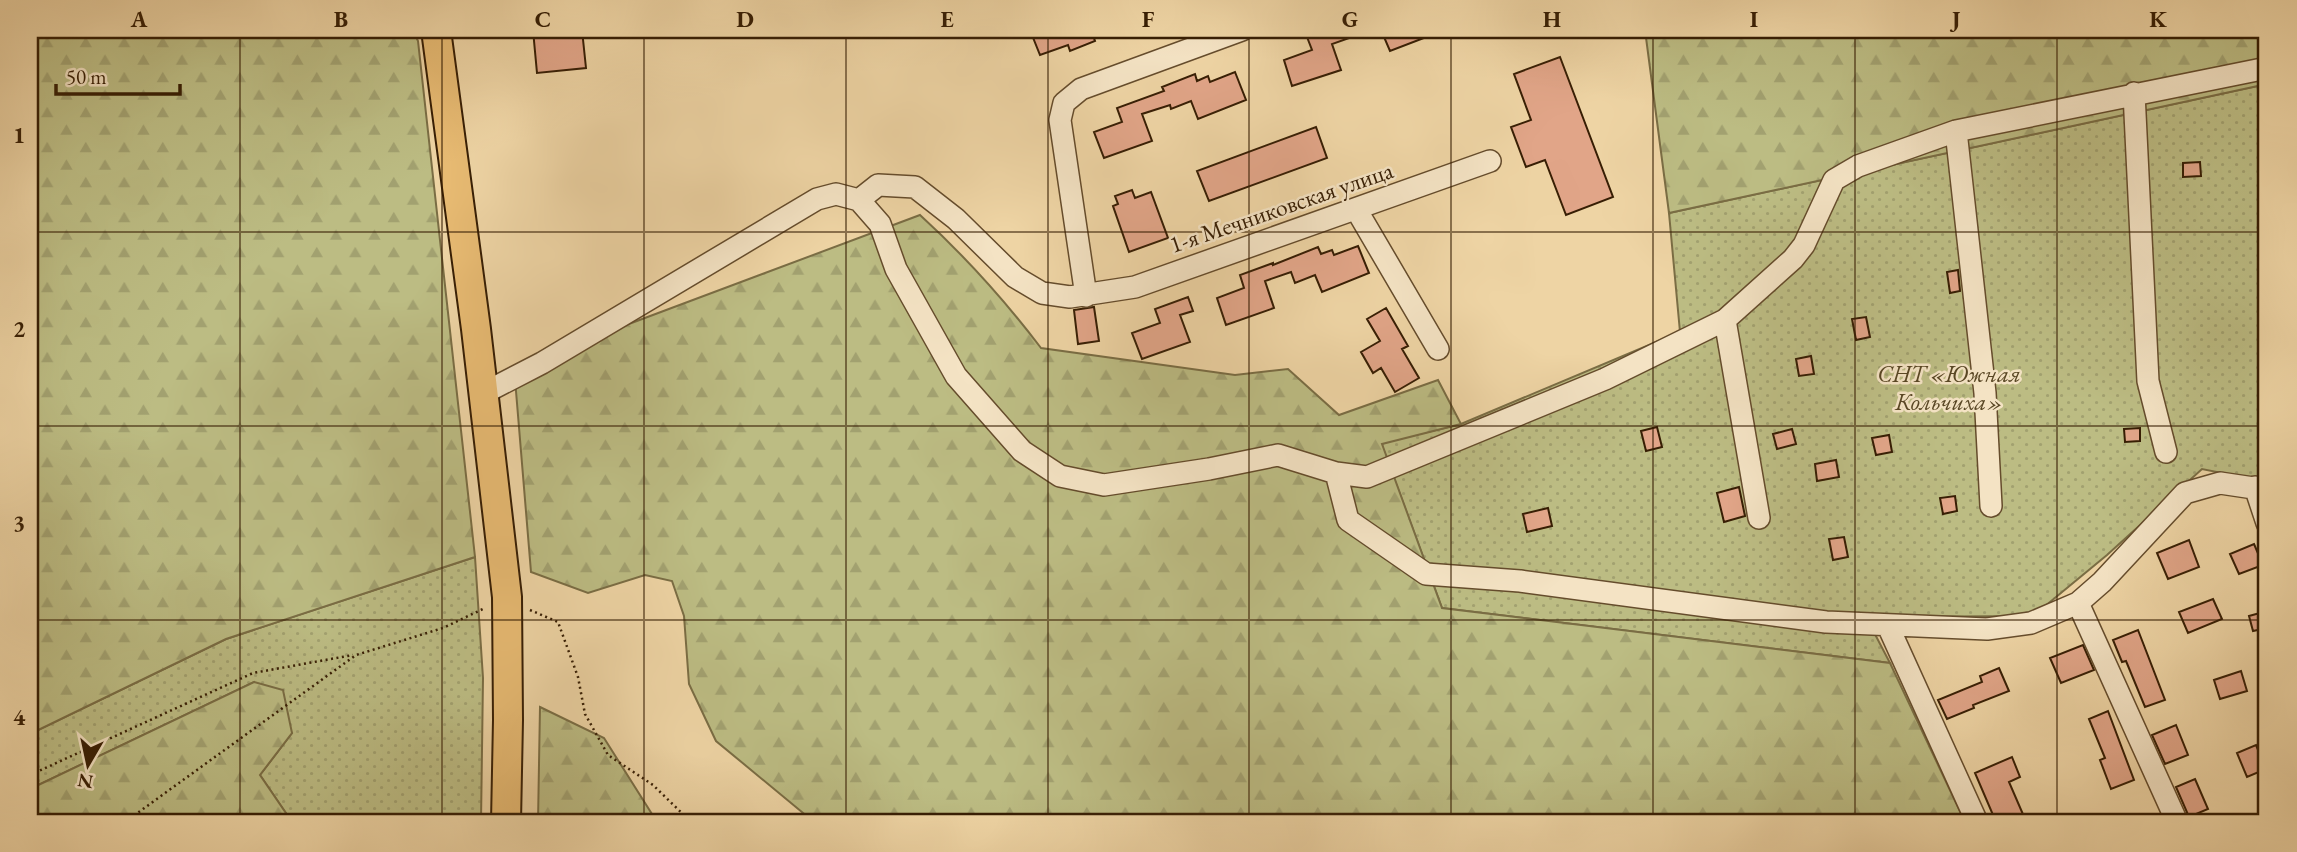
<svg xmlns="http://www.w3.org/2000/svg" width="2297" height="852" viewBox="0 0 2297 852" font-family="'EB Garamond',serif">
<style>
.grass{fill:url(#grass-dots);stroke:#7a6d44;stroke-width:2}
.forest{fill:url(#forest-firs);stroke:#7a6d44;stroke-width:2}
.building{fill:#e1a588;stroke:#371e04;stroke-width:2}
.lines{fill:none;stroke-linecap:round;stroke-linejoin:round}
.minor-casing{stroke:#654c2c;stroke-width:24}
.major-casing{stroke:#371e04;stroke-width:32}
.path{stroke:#371e04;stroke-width:2.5;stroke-dasharray:2 3.5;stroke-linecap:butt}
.minor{stroke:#f4e3c4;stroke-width:21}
.major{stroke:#e7ba72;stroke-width:28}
.grid{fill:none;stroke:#371e04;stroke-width:2;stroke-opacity:0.55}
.labels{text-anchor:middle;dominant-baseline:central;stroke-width:5;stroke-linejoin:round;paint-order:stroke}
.street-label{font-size:24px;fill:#371e04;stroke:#f4e3c4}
.park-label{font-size:24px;font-style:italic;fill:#584624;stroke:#f4e3c4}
.neatline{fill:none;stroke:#371e04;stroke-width:2.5}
.grid-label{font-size:23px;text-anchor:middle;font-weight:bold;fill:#371e04}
</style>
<defs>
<pattern id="grass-dots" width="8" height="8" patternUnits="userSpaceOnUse" patternTransform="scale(1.75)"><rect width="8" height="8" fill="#bcbc83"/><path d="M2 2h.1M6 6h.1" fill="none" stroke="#a2a170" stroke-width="1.8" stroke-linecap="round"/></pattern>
<pattern id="forest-firs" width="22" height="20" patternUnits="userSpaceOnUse" patternTransform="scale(1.75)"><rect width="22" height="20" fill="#bcbc83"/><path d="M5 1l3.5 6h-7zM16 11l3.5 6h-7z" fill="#a2a170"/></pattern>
</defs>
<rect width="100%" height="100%" fill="#eed4a4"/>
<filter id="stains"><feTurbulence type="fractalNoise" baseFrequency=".00286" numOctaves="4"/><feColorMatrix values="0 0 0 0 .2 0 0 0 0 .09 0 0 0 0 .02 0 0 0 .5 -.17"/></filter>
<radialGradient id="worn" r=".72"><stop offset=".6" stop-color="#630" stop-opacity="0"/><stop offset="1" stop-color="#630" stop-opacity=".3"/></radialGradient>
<path class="grass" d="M2267,84V482L2202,469L2107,555L2033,616L1866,617L1890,663L1442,608L1381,443L1461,424L1680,332L1669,213Z
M475,557L483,678L481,822H292L260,775L292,733L254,682L30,789V734L226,639Z"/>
<path class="forest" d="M30,30H413L418,41L475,557L226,639L30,734Z
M1645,30H2267V84L1669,213Z
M920,215C967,258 1003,298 1041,348L1235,375L1288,369L1339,415L1438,380L1461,424L1382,444L1442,608L1890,663L1965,822H814L716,741L689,684L684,616L672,581L645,575L588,593L531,572L514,367Z
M254,682L283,690L292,733L260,775L292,822H30V789Z
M540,707L604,738L657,822H538Z"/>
<path class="building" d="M533,30H582L586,68L537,73Z
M1030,30H1091L1095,41L1070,51L1068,45L1040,55Z
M1329,30H1366V32L1332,44L1341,70L1292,86L1284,60L1312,50L1307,37Z
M1381,30H1442V31L1390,51Z
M1560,57L1613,197L1566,215L1545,160L1526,167L1511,127L1531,120L1514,74Z
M1235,72L1246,100L1198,119L1191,101L1171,109L1170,105L1142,114L1152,141L1104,158L1094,132L1122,122L1117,108L1164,91L1162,87L1195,74L1197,81L1208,76L1210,82Z
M1316,127L1327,158L1209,201L1197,171Z
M2200,162L2201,176L2183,177V163Z
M1132,190L1135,198L1151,192L1168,238L1129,252L1113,206L1118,204L1115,196Z
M1358,246L1369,273L1322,292L1315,275L1295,283L1291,272L1265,281L1274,308L1226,325L1217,298L1244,288L1240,275L1273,263V265L1318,247L1321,254L1332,250L1334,255Z
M1958,270L1960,291L1950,293L1947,272Z
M1188,297L1193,311L1180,315L1190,342L1142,359L1132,333L1160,323L1155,309Z
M1094,307L1099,341L1078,344L1074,310Z
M1386,308L1408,346L1402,349L1419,378L1395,392L1381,368L1373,373L1361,352L1380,341L1367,319Z
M1866,317L1870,337L1856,340L1852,319Z
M1811,356L1814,374L1799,376L1796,359Z
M1657,427L1662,447L1646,451L1641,431Z
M2140,428V441L2125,442L2124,429Z
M1792,429L1796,444L1777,449L1773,434Z
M1889,435L1892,452L1876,455L1872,438Z
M1836,460L1839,477L1817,481L1815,464Z
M1739,487L1745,516L1724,522L1717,493Z
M1955,496L1957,511L1943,514L1940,498Z
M1548,508L1552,526L1527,532L1523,514Z
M1844,537L1848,557L1833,560L1829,539Z
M2189,540L2199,567L2168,579L2157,553Z
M2254,544L2263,565L2239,574L2230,554Z
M2213,599L2222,619L2188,633L2179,612Z
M2267,611V628L2253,631L2249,616Z
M2138,630L2165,700L2145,707L2126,661L2122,662L2113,640Z
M2083,645L2094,670L2061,683L2050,658Z
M1999,668L2009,691L1973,705L1974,708L1947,719L1938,700L1982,682L1980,676Z
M2241,671L2247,691L2220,699L2214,680Z
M2108,711L2134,780L2111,789L2100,760L2105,758L2089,719Z
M2176,725L2188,755L2165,764L2152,735Z
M2256,745L2266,769L2247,777L2237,753Z
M2012,757L2020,777L2009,782L2025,819L2016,822H1996L1975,773Z
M2195,779L2208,809L2189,817L2176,787Z"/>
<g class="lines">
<defs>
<path id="minor" d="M2134,93L2148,381L2166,452
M1956,131L1985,393L1991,506
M859,200L878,185L915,187L956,219L1015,277L1042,293L1070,297L1135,287L1490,161
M1356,209L1438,349
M1086,296L1060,120L1064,103L1081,89L1242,30
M1725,320L1759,518
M484,393L542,363L817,199L836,194L859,200L880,224L896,269L956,376L1022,451L1060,476L1104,485L1209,469L1278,455L1336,473L1367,477L1605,379L1725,320L1793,259L1804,245L1834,180L1858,166L1956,131L2267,68
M1336,473L1348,520L1426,574L1520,581L1826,622L1987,629L2031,623L2078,603L2102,582L2185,493L2220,483L2267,490
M2255,487L2267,523
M2078,603L2177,822
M1888,626L1977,822"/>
<path id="major" d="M436,30L476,329L507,597L508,720L506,822"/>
</defs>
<use href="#minor" class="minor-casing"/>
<use href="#major" class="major-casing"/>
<path class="path" d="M530,610L558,622L578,677L585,714L608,755L653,785L691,822
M30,775L253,673L353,655
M125,822L356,655L443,628L485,608"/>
<use href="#minor" class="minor"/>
<use href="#major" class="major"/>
</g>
<path class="grid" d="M240,30V822M442,30V822M644,30V822M846,30V822M1048,30V822M1249,30V822M1451,30V822M1653,30V822M1855,30V822M2057,30V822M30,232H2267M30,426H2267M30,620H2267"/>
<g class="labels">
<g class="street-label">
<text transform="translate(1281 207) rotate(-19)">1-я Мечниковская улица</text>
</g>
<g class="park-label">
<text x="1949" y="373">СНТ «Южная<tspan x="1949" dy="28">Кольчиха»</tspan></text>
</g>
</g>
<rect width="2297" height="852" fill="none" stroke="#eed4a4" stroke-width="77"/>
<g transform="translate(88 765) rotate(189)" stroke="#f4e3c4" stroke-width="5" paint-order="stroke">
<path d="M0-5L12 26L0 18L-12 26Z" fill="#371e04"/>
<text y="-10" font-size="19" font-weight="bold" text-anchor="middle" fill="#371e04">N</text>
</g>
<path d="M56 84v10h124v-10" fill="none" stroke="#371e04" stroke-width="3.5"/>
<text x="66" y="84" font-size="21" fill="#371e04" stroke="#f4e3c4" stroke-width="5" paint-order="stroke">50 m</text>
<rect x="38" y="38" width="2220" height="776" class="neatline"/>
<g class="grid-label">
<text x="139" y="27">A</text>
<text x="341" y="27">B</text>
<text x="543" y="27">C</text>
<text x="745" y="27">D</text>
<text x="947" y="27">E</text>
<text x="1148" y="27">F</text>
<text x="1350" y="27">G</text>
<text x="1552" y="27">H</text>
<text x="1754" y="27">I</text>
<text x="1956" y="27">J</text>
<text x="2158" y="27">K</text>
<text x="19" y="143">1</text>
<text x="19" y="337">2</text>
<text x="19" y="531">3</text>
<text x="19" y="725">4</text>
</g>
<rect width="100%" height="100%" filter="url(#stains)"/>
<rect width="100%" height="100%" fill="url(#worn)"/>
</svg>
